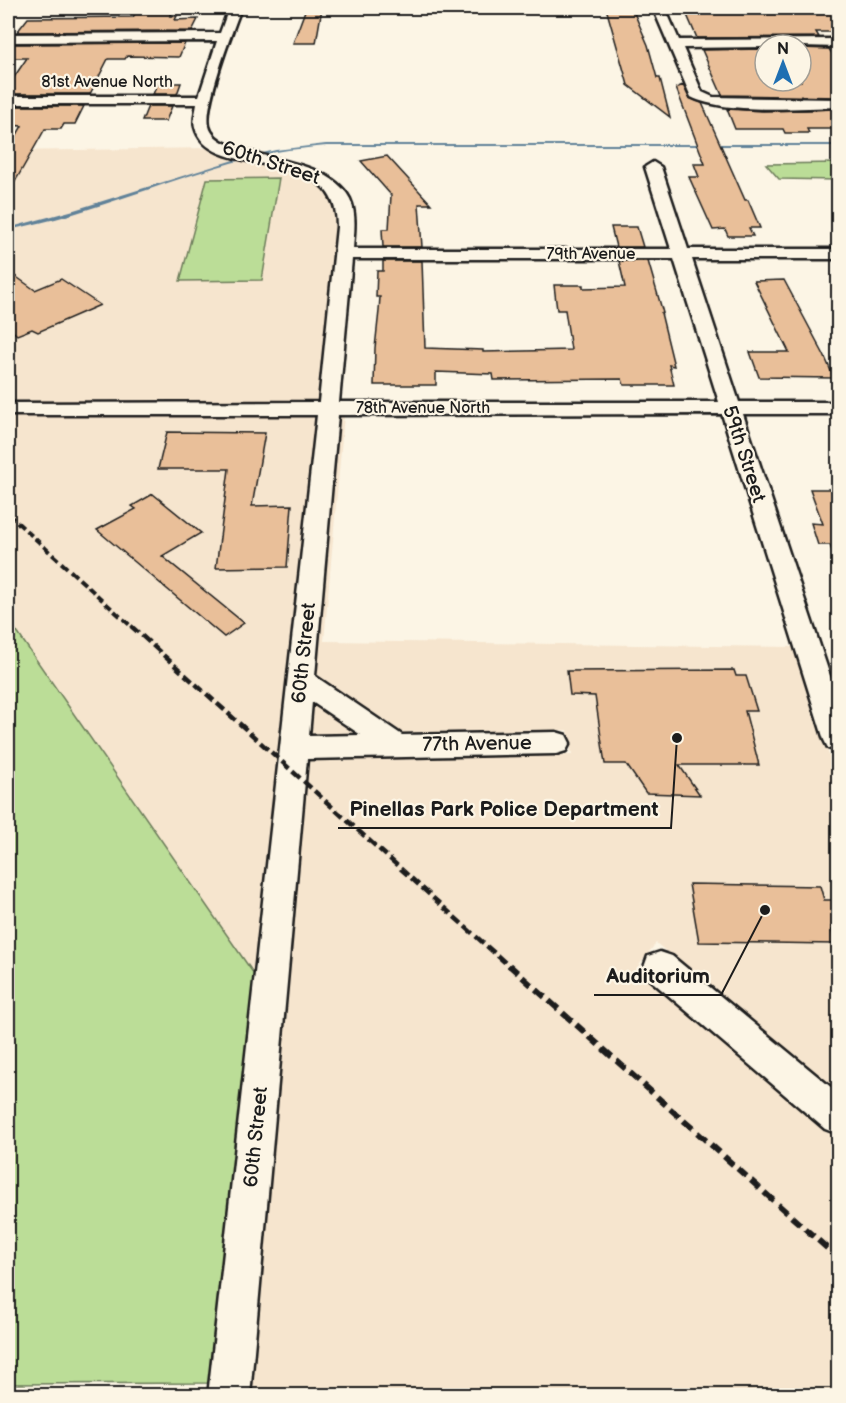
<svg xmlns="http://www.w3.org/2000/svg" width="846" height="1403" viewBox="0 0 846 1403" font-family="'Balsamiq Sans',sans-serif">
<style>
.built{fill:#f6e5ce}
.green{fill:#bbdd97;stroke:#6c7c5a;stroke-width:1.5}
.lines{fill:none;stroke-linecap:round;stroke-linejoin:round}
.stream{fill:#608299;fill-rule:evenodd}
.building{fill:#e9bf99;stroke:#1c1c1c;stroke-width:1.5}
.minor-casing{stroke:#1c1c1c;stroke-width:5}
.minor{fill:#fcf5e5;fill-rule:evenodd}
.rail-far2{stroke:#1c1c1c;stroke-width:4;stroke-dasharray:8 4;stroke-linecap:butt}
.rail-far1{stroke:#1c1c1c;stroke-width:4.5;stroke-dasharray:10 4.5;stroke-linecap:butt}
.rail{stroke:#1c1c1c;stroke-width:6;stroke-dasharray:12 6;stroke-linecap:butt}
.labels{text-anchor:middle;dominant-baseline:central;stroke-width:4.5;stroke-linejoin:round;paint-order:stroke}
.far-street-label{font-size:16px;fill:#1c1c1c;stroke:#fcf5e5}
.street-label{font-size:20px;fill:#1c1c1c;stroke:#fcf5e5}
.leader{fill:none;stroke:#1c1c1c;stroke-width:2}
.callout-dot{fill:#1c1c1c;stroke:#fcf5e5;stroke-width:2}
.callout-label{font-size:21px;text-anchor:middle;font-weight:bold;fill:#1c1c1c;stroke:#fcf5e5;stroke-width:4.5;stroke-linejoin:round;paint-order:stroke}
</style>
<rect width="100%" height="100%" fill="#fcf5e5"/>
<filter id="ink" filterUnits="userSpaceOnUse"><feTurbulence type="fractalNoise" baseFrequency=".0167" numOctaves="2"/><feDisplacementMap in="SourceGraphic" scale="12" xChannelSelector="R" yChannelSelector="G"/><feConvolveMatrix kernelMatrix="1 2 1 2 8 2 1 2 1" color-interpolation-filters="sRGB"/></filter>
<g filter="url(#ink)">
<path class="built" d="M211,148L296,172L315,180L328,189L338,211L318,402H8V151Z
M317,415L256,977L8,619V416Z
M344,415L324,641L795,647L838,784V1094L656,943L637,968L838,1139V1395L251,1396L307,761L572,755L568,730L310,735L338,416Z"/>
<path class="green" d="M838,163V180L779,179L766,164Z
M279,178L262,280L180,281L207,179Z
M8,619L256,977L209,1383L8,1384Z"/>
<g class="lines">
<path class="stream" d="M326,144H838V146H326C309,148 292,149 276,152C185,171 99,213 8,230V228L74,210L240,158L276,150Z"/>
</g>
<path class="building" d="M139,8H175L170,16H177L175,20L198,19L192,31L17,32L28,18L133,17Z
M306,8H322L316,43H293Z
M606,8H632L648,45L657,78H660L670,117L628,85Z
M684,8H838V32H816L819,37L697,38Z
M185,43L179,57L127,56L125,59H108L90,94H8V86L27,58H8V44Z
M801,48L829,49L838,62V97L722,95L702,50L765,49V81H801Z
M158,83H181L177,94H153Z
M683,85L689,98L702,103L745,200H748L760,228H749L753,236H728L725,229L713,230L689,177H699L694,164H705L676,88Z
M8,106H84L75,124H64L61,129H45L8,194V150L22,126L8,125Z
M148,106H172L166,121H142Z
M727,109L763,111L838,109V129H807L809,133H785L783,129H735Z
M387,156L431,204H419L422,247H383L382,229H389L391,195L361,161Z
M611,227H637L643,247H616Z
M383,261H422L425,348L483,350V352L571,350L565,310H557L554,285H583V288L625,287L619,261H648L663,313H661L674,366L669,365L674,385H624L622,379L494,380L493,374L436,372V385H374L375,348L379,311L380,297H376L377,271H383Z
M8,271L35,290L61,279L100,305L38,332L32,329L17,335L8,327Z
M784,280L824,355L834,378L759,377L750,352H789L754,281Z
M167,432L265,433L252,506L292,505L287,567L216,568L229,469H158Z
M810,489H838V559L835,560L830,545H818L811,523L823,524Z
M153,494L201,533L162,556L244,623L224,637L97,530L136,509L132,506Z
M734,670L736,676H746L757,711H745L759,765H679L700,795L646,793L626,764H605L595,696L570,695L567,671Z
M689,884L820,886L824,900H833L838,919V927H831L835,944L699,942Z"/>
<g class="lines">
<defs>
<path id="minor" d="M229,8H241C232,32 204,104 209,126C217,162 325,150 350,199C357,214 354,233 353,249H671L645,167L653,162L661,167L688,249H838V259H692L739,402H838V414H743L838,700V751L828,748L824,740L722,414L338,415L315,676L402,735L556,732L566,735L570,743L566,751L556,754L307,759L250,1396H208L317,415H8V403L319,402L337,227C339,140 209,184 195,127C193,120 196,111 197,104H8V96H199L217,41L8,42V34L220,33ZM352,259H674L719,402H339ZM312,702L361,735L309,736Z
M653,8H665L679,40L838,39V47L765,45V47L683,48L702,92L713,97L838,99V107C799,108 725,114 691,97Z
M660,952L672,956L838,1093V1134L825,1129L648,978L644,967L648,956Z"/>
</defs>
<use href="#minor" class="minor-casing"/>
<use href="#minor" class="minor"/>
<path class="rail-far2" d="M8,514L132,627"/>
<path class="rail-far1" d="M131,626L510,967"/>
<path class="rail" d="M509,965L838,1258"/>
</g>
</g>
<g class="labels">
<g class="far-street-label">
<text x="107" y="82">81st Avenue North</text>
<text x="591" y="254">79th Avenue</text>
<text x="423" y="408">78th Avenue North</text>
</g>
<g class="street-label">
<text transform="translate(271 163) rotate(18)">60th Street</text>
<text transform="translate(744 454) rotate(72)">59th Street</text>
<text transform="translate(304 653) rotate(-84)">60th Street</text>
<text transform="translate(477 744) rotate(-1)">77th Avenue</text>
<text transform="translate(256 1137) rotate(-84)">60th Street</text>
</g>
</g>
<path class="leader" d="M677 738L671 828H338M765 910L721 995H594"/>
<g class="callout-dot">
<circle cx="677" cy="738" r="6"/>
<circle cx="765" cy="910" r="6"/>
</g>
<g class="callout-label">
<text x="504" y="816">Pinellas Park Police Department</text>
<text x="658" y="983">Auditorium</text>
</g>
<rect width="846" height="1403" fill="none" stroke="#fcf5e5" stroke-width="30"/>
<rect x="15" y="15" width="816" height="1373" fill="none" stroke="#1c1c1c" stroke-width="2" filter="url(#ink)"/>
<g transform="translate(783 63)"><circle r="28" fill="#fcf5e5" stroke="#a29e95" stroke-width="1.5"/>
<path d="M0-4.5L10 22L0 15L-10 22Z" fill="#1f6fb2"/>
<text y="-9" font-size="16" font-weight="bold" text-anchor="middle" fill="#1c1c1c">N</text>
</g>
</svg>
